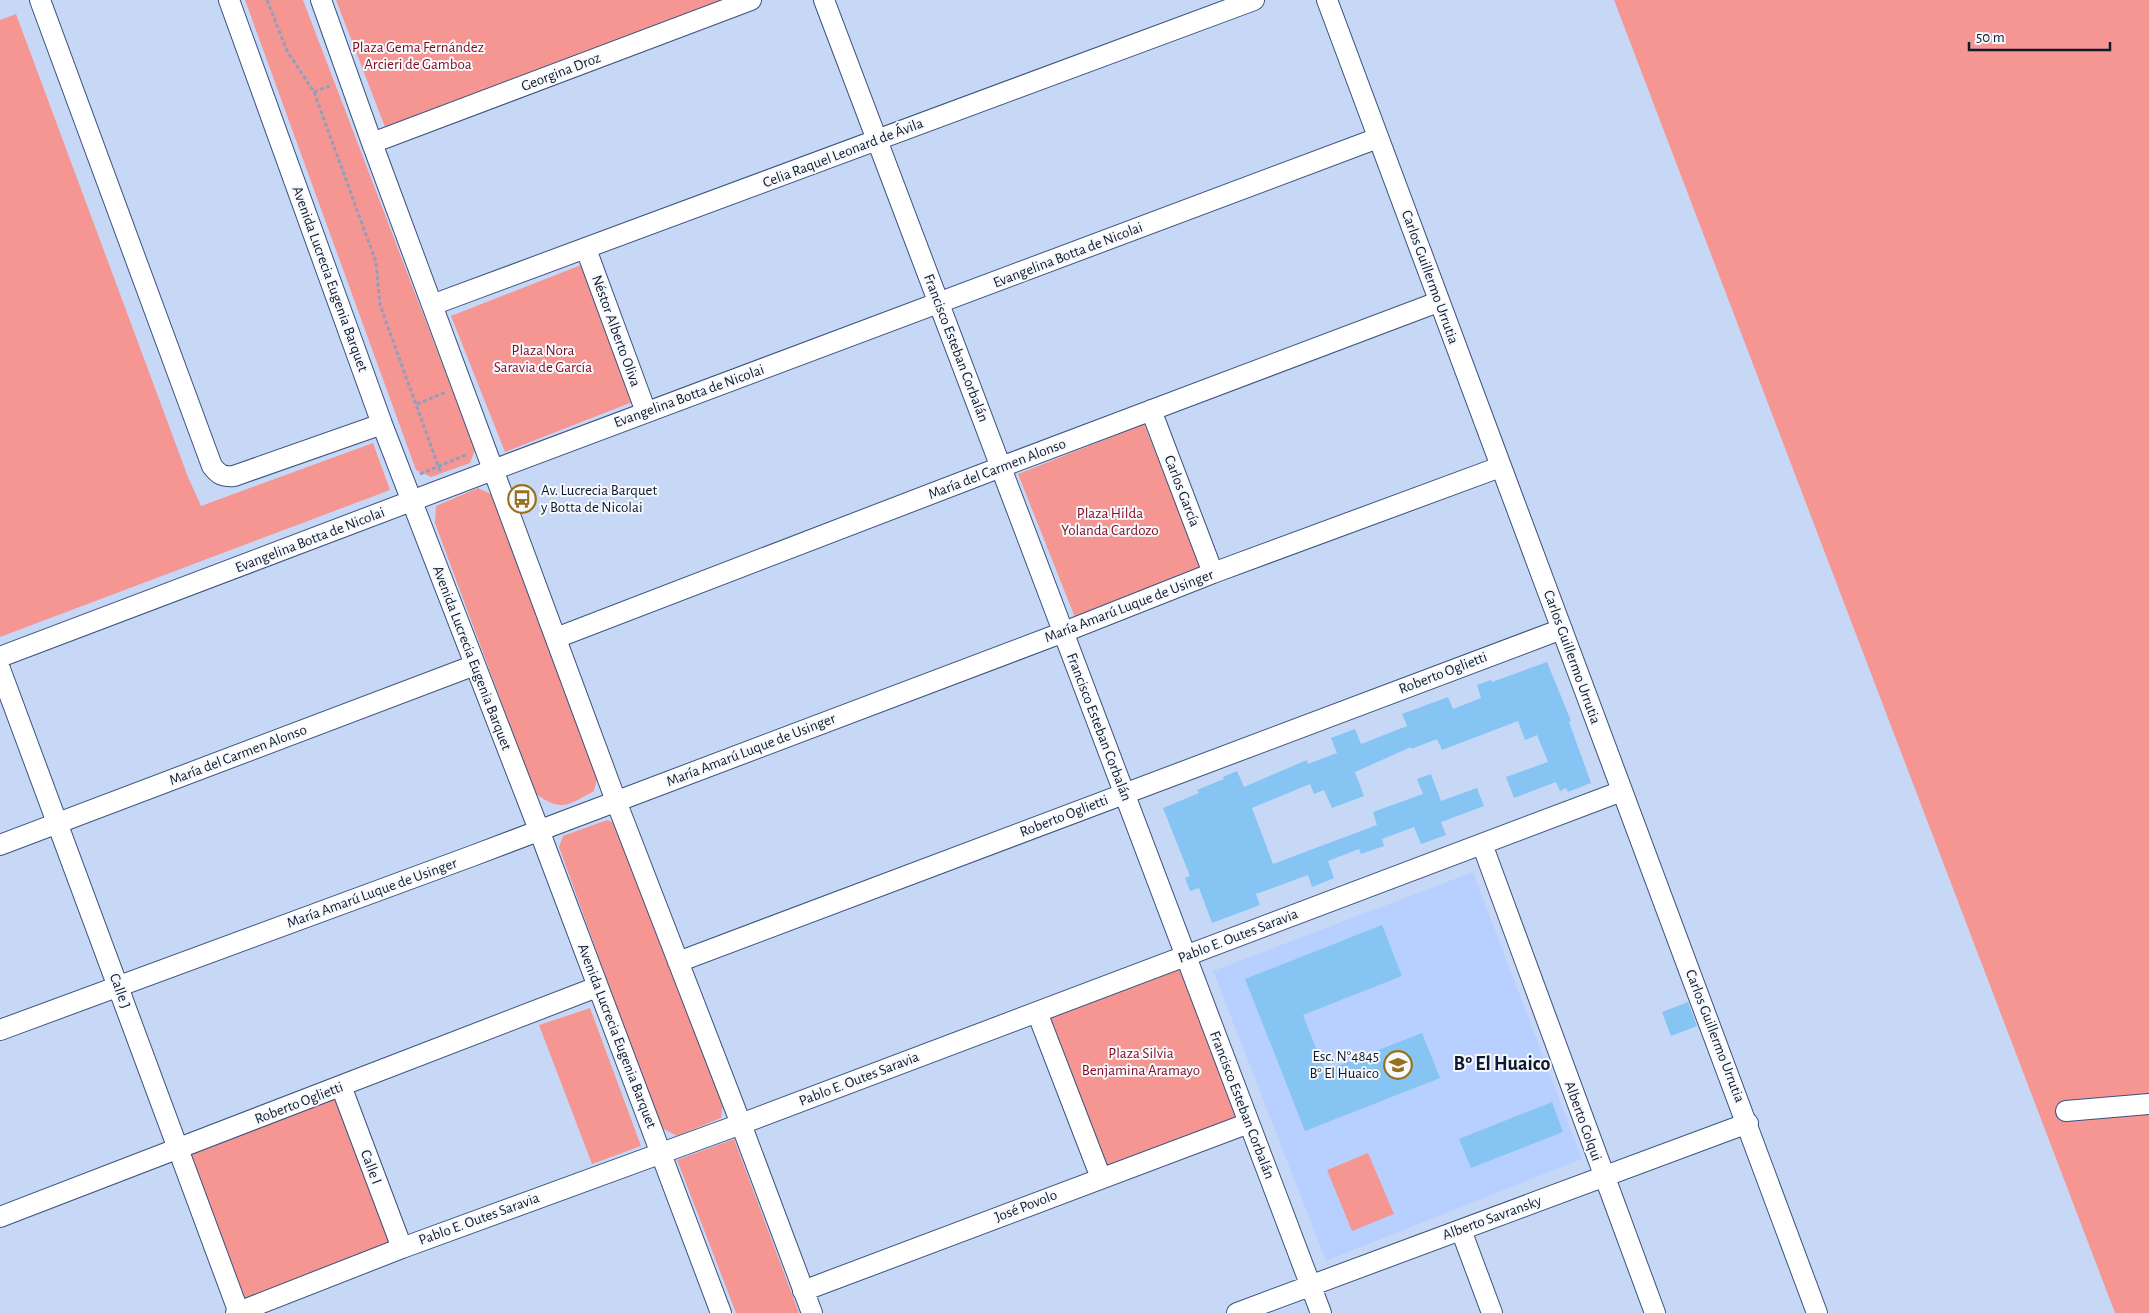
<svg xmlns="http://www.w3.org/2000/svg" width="2149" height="1313" viewBox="0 0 2149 1313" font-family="'Alegreya Sans',sans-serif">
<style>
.built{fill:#b7d0ff}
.green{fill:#f69693}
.building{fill:#85c4f3}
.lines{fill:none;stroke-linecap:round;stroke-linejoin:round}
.minor-casing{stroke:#3a527e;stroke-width:22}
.path{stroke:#909fba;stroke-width:3;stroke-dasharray:4 2.5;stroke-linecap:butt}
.minor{stroke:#fff;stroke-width:20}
.labels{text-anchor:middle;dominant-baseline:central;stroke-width:4;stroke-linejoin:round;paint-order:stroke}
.park-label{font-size:15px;fill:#820c1d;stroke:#f6f9fe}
.street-label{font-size:15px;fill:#101a2c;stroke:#f6f9fe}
.poi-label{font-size:15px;fill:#101a2c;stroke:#f6f9fe;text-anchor:start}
.district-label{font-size:20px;font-weight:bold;fill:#101a2c;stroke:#f6f9fe}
</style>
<rect width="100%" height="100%" fill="#c7d8f7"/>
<path class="built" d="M1473,872L1582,1159L1326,1261L1213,971Z"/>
<path class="green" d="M245,0H303L475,450L470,463L431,477L416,470Z
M336,0H733L385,127Z
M1614,0H2149V1313H2115Z
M16,14L188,477L201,506L373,443L390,490L0,637V20Z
M581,265L635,401L505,452L451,316Z
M1144,424L1202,570L1076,620L1018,474Z
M478,488L495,496L599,771L594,791C568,805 561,813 535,793L435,523L436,506Z
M607,820L618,824L723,1104L721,1118L677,1136L660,1127L559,847L563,836Z
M1186,956L1249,1123L1101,1178L1037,1012Z
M590,1008L641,1146L592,1164L539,1025Z
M337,1098L392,1243L242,1300L188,1154Z
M734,1139L799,1313H736L677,1160Z
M1368,1153L1394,1214L1352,1231L1327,1170Z"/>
<path class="building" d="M1547,662L1571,721L1569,722L1591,783L1568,792L1566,788L1560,791L1556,782L1514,798L1506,777L1548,762L1537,735L1525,740L1518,721L1442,750L1437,739L1411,749V747L1355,772L1364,796L1332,808L1324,790L1314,794L1310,784L1252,808L1273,864L1377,825L1373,812L1423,794L1417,779L1431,774L1441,801L1477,788L1484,806L1441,822L1446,835L1421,844L1414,827L1382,839L1384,846L1361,854L1359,849L1328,861L1334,878L1312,887L1308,875L1256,894L1260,905L1212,923L1199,888L1190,891L1185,878L1190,876L1163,808L1199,793L1197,790L1224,779L1223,777L1237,771L1244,787L1307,760L1308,764L1337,753L1331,738L1355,729L1361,744L1407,726L1402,714L1448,697L1453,709L1481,698L1477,685L1491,680L1492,682Z
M1382,925L1402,976L1303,1015L1325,1071L1422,1033L1440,1078L1305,1131L1245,979Z
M1688,1002L1697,1026L1671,1036L1662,1012Z
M1552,1102L1563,1132L1471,1168L1459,1139Z"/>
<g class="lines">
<defs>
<path id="minor" d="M40,0L212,466C219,475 223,477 234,476L382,424
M229,0L382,424L539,830L721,1313
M321,0L372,143L616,801L741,1124L812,1313
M824,0L1321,1313
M1327,0L1817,1313
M372,143L751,0
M586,249L646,412
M432,305L1254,0
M1151,410L1213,573
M556,638L1001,467L1438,302
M0,657L493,470L1378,138
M0,669L239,1313
M1482,844L1655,1313
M0,845L475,665
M678,962L1562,629
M1037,1012L1101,1178
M0,1030L472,856L1064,632L1213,573L1500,467
M341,1086L402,1248
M2066,1111L2149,1104
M0,1217L597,987
M1461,1230L1492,1313
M803,1291L1249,1123
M236,1313L402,1248L741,1124L1622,791
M1237,1313L1748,1123"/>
</defs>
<use href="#minor" class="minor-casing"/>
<path class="path" d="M267,0L287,51L314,92L376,262L380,305L440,471
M314,92L332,85
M417,404L446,392
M420,474L468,454"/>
<use href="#minor" class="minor"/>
</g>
<defs>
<symbol id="bus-ring" viewBox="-11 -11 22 22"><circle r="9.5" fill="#f6f9fe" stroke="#98711c" stroke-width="1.5"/><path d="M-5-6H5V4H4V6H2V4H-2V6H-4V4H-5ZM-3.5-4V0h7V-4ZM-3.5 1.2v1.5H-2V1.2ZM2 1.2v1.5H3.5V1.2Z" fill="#98711c"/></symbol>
<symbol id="school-ring" viewBox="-11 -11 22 22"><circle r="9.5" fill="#f6f9fe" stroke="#98711c" stroke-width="1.5"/><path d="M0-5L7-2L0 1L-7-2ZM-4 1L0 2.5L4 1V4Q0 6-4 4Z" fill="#98711c"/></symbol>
</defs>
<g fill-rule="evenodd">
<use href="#bus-ring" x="506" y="483" width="32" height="32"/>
<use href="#school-ring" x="1382" y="1049" width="32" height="32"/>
</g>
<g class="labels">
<g class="park-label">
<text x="418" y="47">Plaza Gema Fernández<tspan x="418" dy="17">Arcieri de Gamboa</tspan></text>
<text x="543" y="350">Plaza Nora<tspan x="543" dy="17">Saravia de García</tspan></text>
<text x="1110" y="513">Plaza Hilda<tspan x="1110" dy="17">Yolanda Cardozo</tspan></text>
<text x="1141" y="1053">Plaza Silvia<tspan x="1141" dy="17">Benjamina Aramayo</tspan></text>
</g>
<g class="street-label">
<text transform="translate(561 72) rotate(-21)">Georgina Droz</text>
<text transform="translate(843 153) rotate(-21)">Celia Raquel Leonard de Ávila</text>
<text transform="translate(1068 255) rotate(-21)">Evangelina Botta de Nicolai</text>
<text transform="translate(1430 277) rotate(70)">Carlos Guillermo Urrutia</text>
<text transform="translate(330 279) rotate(70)">Avenida Lucrecia Eugenia Barquet</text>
<text transform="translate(616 331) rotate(70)">Néstor Alberto Oliva</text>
<text transform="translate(956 348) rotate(69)">Francisco Esteban Corbalán</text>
<text transform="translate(689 396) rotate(-20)">Evangelina Botta de Nicolai</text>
<text transform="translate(997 469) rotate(-21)">María del Carmen Alonso</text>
<text transform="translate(1182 491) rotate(69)">Carlos García</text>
<text transform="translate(310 540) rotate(-21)">Evangelina Botta de Nicolai</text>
<text transform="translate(1129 606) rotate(-21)">María Amarú Luque de Usinger</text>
<text transform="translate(1572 657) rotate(70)">Carlos Guillermo Urrutia</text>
<text transform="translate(472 658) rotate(69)">Avenida Lucrecia Eugenia Barquet</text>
<text transform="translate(1443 673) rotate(-21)">Roberto Oglietti</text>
<text transform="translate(1099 727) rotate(69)">Francisco Esteban Corbalán</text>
<text transform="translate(751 750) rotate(-21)">María Amarú Luque de Usinger</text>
<text transform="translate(238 755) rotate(-21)">María del Carmen Alonso</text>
<text transform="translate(1064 816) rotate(-21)">Roberto Oglietti</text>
<text transform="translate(372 893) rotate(-20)">María Amarú Luque de Usinger</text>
<text transform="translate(1238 936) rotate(-21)">Pablo E. Outes Saravia</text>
<text transform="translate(120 991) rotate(70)">Calle J</text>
<text transform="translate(617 1036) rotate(69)">Avenida Lucrecia Eugenia Barquet</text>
<text transform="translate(1715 1036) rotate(69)">Carlos Guillermo Urrutia</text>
<text transform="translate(859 1079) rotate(-21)">Pablo E. Outes Saravia</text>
<text transform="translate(299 1103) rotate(-21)">Roberto Oglietti</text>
<text transform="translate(1242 1105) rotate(69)">Francisco Esteban Corbalán</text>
<text transform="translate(1583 1121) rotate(70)">Alberto Colqui</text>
<text transform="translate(371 1167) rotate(69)">Calle I</text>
<text transform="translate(1026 1206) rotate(-21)">José Povolo</text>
<text transform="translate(1492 1218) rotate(-20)">Alberto Savransky</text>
<text transform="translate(479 1219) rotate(-20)">Pablo E. Outes Saravia</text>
</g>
<g class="poi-label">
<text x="541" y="490">Av. Lucrecia Barquet<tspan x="541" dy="17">y Botta de Nicolai</tspan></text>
<text x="1379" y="1056" text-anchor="end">Esc. N°4845<tspan x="1379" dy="17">B° El Huaico</tspan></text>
</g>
<g class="district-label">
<text x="1502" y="1064">Bº El Huaico</text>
</g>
</g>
<path d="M1969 42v8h141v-8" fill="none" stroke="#101a2c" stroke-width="2.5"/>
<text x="1976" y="42" font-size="15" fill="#101a2c" stroke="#f6f9fe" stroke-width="4" paint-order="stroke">50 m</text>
</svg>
